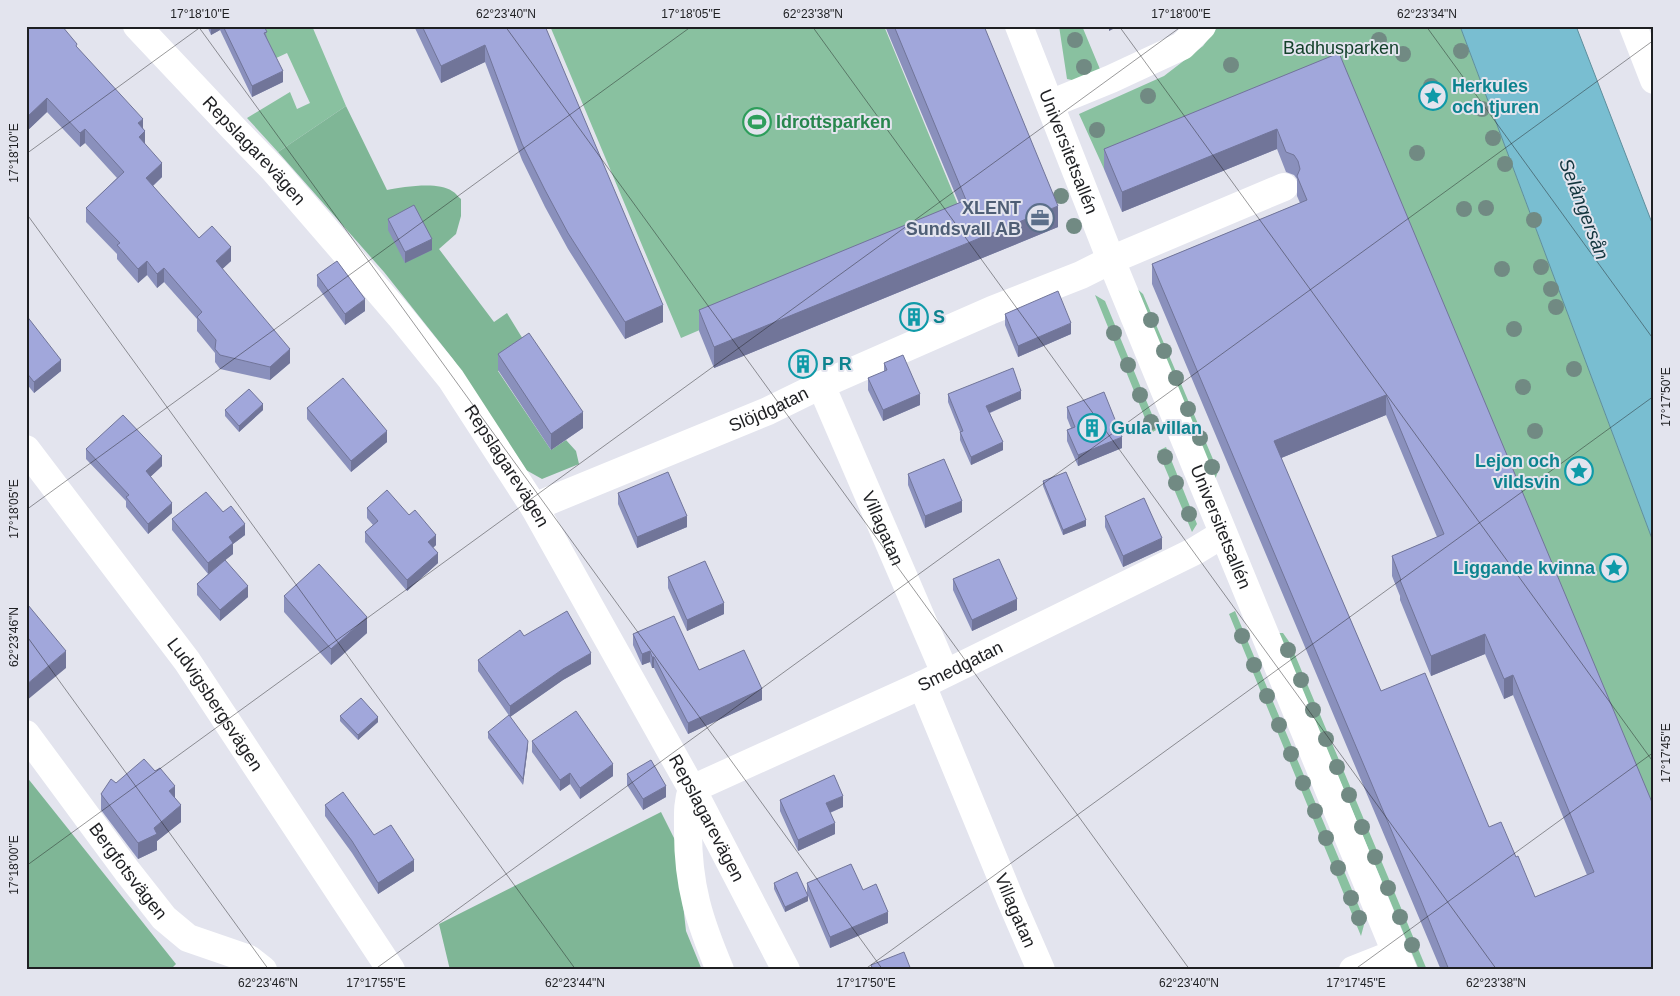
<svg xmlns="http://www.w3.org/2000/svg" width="1680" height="996" viewBox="0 0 1680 996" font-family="Helvetica,sans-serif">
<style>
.green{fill:#89c1a0}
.forest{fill:#7fb696}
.water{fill:#79bed1;stroke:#5e8e9c}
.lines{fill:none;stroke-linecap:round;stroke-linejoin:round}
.minor{stroke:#fff;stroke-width:28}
.tree{fill:#718a83}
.wall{fill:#8a90bc;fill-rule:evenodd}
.shaded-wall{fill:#717599}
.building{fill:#a1a7db;stroke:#717599;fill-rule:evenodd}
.ticks{fill:none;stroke:#1e1f22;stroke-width:1;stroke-opacity:0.45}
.labels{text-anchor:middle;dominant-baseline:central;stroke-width:4;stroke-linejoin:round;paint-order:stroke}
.park-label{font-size:18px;fill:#14412b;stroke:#e3e4ee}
.culture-label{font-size:18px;font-weight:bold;fill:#0d838f;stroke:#e3e4ee;text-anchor:start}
.leisure-label{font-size:18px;font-weight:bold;fill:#27864d;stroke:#e3e4ee;text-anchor:start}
.street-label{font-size:18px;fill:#1e1f22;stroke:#e3e4ee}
.service-label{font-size:18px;font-weight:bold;fill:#4e5e75;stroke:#e3e4ee;text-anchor:end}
.water-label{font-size:19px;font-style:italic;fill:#13353e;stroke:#e3e4ee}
.neatline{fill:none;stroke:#1e1f22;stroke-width:2}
.ticks-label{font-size:12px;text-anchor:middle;fill:#1e1f22}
</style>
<rect width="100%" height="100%" fill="#e3e4ee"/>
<path class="green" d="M259,26H312L346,106L278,152L247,118L290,92L297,109L310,103L287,53L272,60Z
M550,26H884L963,217L681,338Z
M1059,26H1082L1102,74L1082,82L1067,79Z
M1218,26H1460L1654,544V825L1259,106L1104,169L1079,114L1164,76L1203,46Z
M1135,287L1143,294L1218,471L1214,483Z
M1095,295L1105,301L1158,429L1151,433Z
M1166,447L1197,524L1192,532L1158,451Z
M1235,611L1365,921L1361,936L1229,614Z
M1278,633H1283L1290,643L1427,970H1419Z"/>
<path class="forest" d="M346,106L387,190C403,187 438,181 452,191C456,193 458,197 461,199V216L456,234L439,249L494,322L507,313L529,349L498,371L551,450L566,440L576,451L579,464L542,479L526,470L453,359L384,272L278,152Z
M26,776L176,964L170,970H26Z
M661,812L676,842L686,931L702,970H450L439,924Z"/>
<path class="water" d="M1460,26H1576L1654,228V544Z"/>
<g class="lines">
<g class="minor">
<path id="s1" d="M137,26L234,129L274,170L400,316L451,379L534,507L692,789L786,970"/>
<path id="s2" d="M1019,26L1111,260L1403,970"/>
<path d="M1633,26L1654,80"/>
<path d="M1050,104L1111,79L1182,46L1202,26"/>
<path id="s3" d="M821,385L945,673"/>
<path id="s4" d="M26,449L187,661L391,970"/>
<path id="s5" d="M534,507L768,411L821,385L992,310L1081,275L1111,260L1284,187"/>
<path id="s6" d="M922,685L1011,901L1041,970"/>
<path id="s7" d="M26,734L127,871L164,918L188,938L249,959L263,970"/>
<path id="s8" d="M692,789L922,685L1195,551L1223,534"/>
<path d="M692,789C687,803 688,816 688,831C688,886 699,920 720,970"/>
<path d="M1353,970L1396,953"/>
</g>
</g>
<g class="tree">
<circle cx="1075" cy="40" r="8"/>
<circle cx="1379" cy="40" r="8"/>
<circle cx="1461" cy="51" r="8"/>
<circle cx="1403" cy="54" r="8"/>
<circle cx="1231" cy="65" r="8"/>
<circle cx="1084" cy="67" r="8"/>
<circle cx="1431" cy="86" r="8"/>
<circle cx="1148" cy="96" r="8"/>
<circle cx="1482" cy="109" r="8"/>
<circle cx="1097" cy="130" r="8"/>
<circle cx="1493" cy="138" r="8"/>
<circle cx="1417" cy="153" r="8"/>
<circle cx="1505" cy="164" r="8"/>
<circle cx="1061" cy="196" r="8"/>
<circle cx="1486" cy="208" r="8"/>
<circle cx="1464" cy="209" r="8"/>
<circle cx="1534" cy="220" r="8"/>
<circle cx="1074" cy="226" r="8"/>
<circle cx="1541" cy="267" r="8"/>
<circle cx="1502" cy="269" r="8"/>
<circle cx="1551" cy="289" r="8"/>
<circle cx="1556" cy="307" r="8"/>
<circle cx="1151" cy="320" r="8"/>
<circle cx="1514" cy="329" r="8"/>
<circle cx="1114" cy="333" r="8"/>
<circle cx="1164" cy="351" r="8"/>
<circle cx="1128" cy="365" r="8"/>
<circle cx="1574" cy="369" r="8"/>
<circle cx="1176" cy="378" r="8"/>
<circle cx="1523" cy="387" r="8"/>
<circle cx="1140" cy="395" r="8"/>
<circle cx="1188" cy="409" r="8"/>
<circle cx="1151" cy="422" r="8"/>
<circle cx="1535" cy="431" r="8"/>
<circle cx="1200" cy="438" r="8"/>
<circle cx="1165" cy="457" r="8"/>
<circle cx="1212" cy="467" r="8"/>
<circle cx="1176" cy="483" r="8"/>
<circle cx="1189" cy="514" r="8"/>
<circle cx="1242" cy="636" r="8"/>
<circle cx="1288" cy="650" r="8"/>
<circle cx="1254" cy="665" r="8"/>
<circle cx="1301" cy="680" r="8"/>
<circle cx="1267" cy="696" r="8"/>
<circle cx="1313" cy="710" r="8"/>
<circle cx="1279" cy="725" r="8"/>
<circle cx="1326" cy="739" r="8"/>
<circle cx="1291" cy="754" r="8"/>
<circle cx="1337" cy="767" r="8"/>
<circle cx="1303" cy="783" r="8"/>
<circle cx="1349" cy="795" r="8"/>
<circle cx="1315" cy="811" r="8"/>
<circle cx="1362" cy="827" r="8"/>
<circle cx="1326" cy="838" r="8"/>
<circle cx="1375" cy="857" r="8"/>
<circle cx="1338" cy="868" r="8"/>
<circle cx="1388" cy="888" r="8"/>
<circle cx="1351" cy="898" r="8"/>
<circle cx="1400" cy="917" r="8"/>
<circle cx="1359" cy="918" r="8"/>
<circle cx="1412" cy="945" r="8"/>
</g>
<path class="wall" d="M207,26H264L267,38L283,82L252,97L220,30L211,35Z
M414,26H545L663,322L625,339L568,249L545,207L522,160L485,62L441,83Z
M885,26H973L1058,227L714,368L699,331V310L959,203Z
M26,29L77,48L143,128L145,144L162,177L153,186L199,238L231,261L222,269L290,363L270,380L220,369L215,362V353L197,331V319L164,282L157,288L147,275L138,283L117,259V254L86,222V208L117,178L85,143L80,147L47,112L26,132Z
M1339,53L1654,970H1441L1152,284V264L1300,203L1297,196V179L1294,175L1286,172L1277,149L1122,212L1104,169V149ZM1386,415L1437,537L1392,556V576L1400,596V600L1431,676L1485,654L1504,699L1513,695L1587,875L1535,897L1516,857L1489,827L1381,691L1281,458Z
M388,219L432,250L405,263L388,230Z
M317,275L365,311L345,325L317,286Z
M1005,314L1071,334L1018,357L1005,325Z
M26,315L61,371L34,393L26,383Z
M498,354L583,428L551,450L498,370Z
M884,363L920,405L883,421L868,390V378L884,372Z
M948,394L1021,399L990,413L1003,450L971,465L960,440V432L948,402Z
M1067,407L1122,448L1078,466L1067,441V430L1071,428L1067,418Z
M307,408L387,442L351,472L307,419Z
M225,410H263L239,432L225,416Z
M86,449L162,466L150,477L172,513L148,534L126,507V501L86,459Z
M908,474L962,512L925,528L908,485Z
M1043,481L1086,526L1063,535L1043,486Z
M618,493L687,527L637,548L618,504Z
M367,508L409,515L436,545L433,548L438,563L407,591L365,542V532L373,525L367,518Z
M223,512L245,535L233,544V554L225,560L248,597L220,621L197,595V584L208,574L172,530V519Z
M1105,516L1162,549L1123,567L1105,527Z
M668,577L724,614L687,631L668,588Z
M953,579L1017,610L972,631L953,590Z
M284,596L367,633L331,665L284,612Z
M633,634L699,670L762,700L688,734L654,668H652L650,662L642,665L633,645Z
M478,660L591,664L563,680L510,717L478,671Z
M340,716L378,722L358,740L340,721Z
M488,732L528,746L523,785L488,738Z
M532,741L613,776L580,799L570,784L560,791L532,752Z
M627,774L666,797L643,810L627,785Z
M116,783L175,798L181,822L157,841V850L138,859L101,810V794Z
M780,800L843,807L830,813L835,834L798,851L780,811Z
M325,805L374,835L414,871L378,894L352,853L325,816Z
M774,883L807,894V883L863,890L888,923L830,948L808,896V901L785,912L774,889Z"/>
<path class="shaded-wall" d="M211,26H220V30L211,35Z
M1109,26H1119L1109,31Z
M485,45V62L441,83V66Z
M283,71V82L252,97V86Z
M47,98V112L26,132V118Z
M143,119V132L138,123Z
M85,129V143L80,147V133Z
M1277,129V149L1122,212V192Z
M145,131V145L139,137Z
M162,163V177L146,192V178Z
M1058,206V227L714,368V347Z
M432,239V250L405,263V252Z
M231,247V261L216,275V261Z
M147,261V275L138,283V269Z
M164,268V282L157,288V274Z
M365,299V311L345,325V314Z
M663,305V322L625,339V322Z
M1071,323V334L1018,357V346Z
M290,349V363L270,380V367Z
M61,360V371L34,393V382Z
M1021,391V399L986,414V406Z
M920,394V405L883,421V410Z
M1386,395V415L1274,461V441Z
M263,404V410L239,432V426Z
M583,412V428L551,450V434Z
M387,431V442L351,472V461Z
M1122,437V448L1078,466V455Z
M1003,442V450L971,465V457Z
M162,456V466L146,481V471Z
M962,501V512L925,528V516Z
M172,503V513L148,534V524Z
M687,516V527L637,548V537Z
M1086,520V526L1063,535V530Z
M245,524V535L233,544V554L208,574V563L229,537Z
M436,535V545L428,552V542Z
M1162,538V549L1123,567V556Z
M438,553V563L407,591V580Z
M248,586V597L220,621V610Z
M1017,599V610L972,631V620Z
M724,603V614L687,631V620Z
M367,617V633L331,665V649Z
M1485,634V654L1431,676V656Z
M66,651V668L26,701V685Z
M650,651V662L642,665V654Z
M591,653V664L563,680L510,717V706L563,669Z
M652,657H654V668H652Z
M1513,675V695L1504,699V679Z
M762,689V700L688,734V723Z
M378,717V722L358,740V735Z
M528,741V746L523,785V779Z
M613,764V776L580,799V788Z
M570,773V784L560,791V780Z
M175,786V802L169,791Z
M666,786V797L643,810V799Z
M843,796V807L826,814V803Z
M181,805V822L157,841V850L138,859V843L154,828Z
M835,823V834L798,851V840Z
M414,860V871L378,894V883Z
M808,896V901L785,912V907Z
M888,912V923L830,948V937Z"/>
<path class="building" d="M29,26H62L77,44L76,46L143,119L138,123L145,131L139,137L162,163L146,178L199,238L212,226L231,247L216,261L290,349L270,367L220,355L215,349L216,340L197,317L202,312L164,268L157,274L147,261L138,269L117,245L120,243L86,208L124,172L85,129L80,133L47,98L26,118V46L28,44L26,42V29Z
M223,26H264L267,32L264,33L283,71L252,86Z
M422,26H545L663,305L625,322L568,233L545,190L522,144L485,45L441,66Z
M894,26H973L974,28L977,26H984L1058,206L714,347L699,310L966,200Z
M1339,53L1654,807V970H1449L1420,898L1152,264L1307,200L1297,176L1300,169L1298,161L1294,155L1286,152L1277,129L1122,192L1104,149ZM1386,395L1444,534L1392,556L1401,580H1400L1431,656L1485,634L1504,679L1513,675L1594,872L1535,897L1518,856L1516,857L1501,822L1489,827L1425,673L1381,691L1274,441Z
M414,205L432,239L405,252L388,219Z
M337,261L365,299L345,314L317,275Z
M1058,291L1071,323L1018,346L1005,314Z
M26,315L61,360L34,382L26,372Z
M529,333L583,412L551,434L498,354Z
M903,355L920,394L883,410L868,378L887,370L884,363Z
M1013,368L1021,391L986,406L1003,442L971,457L960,432L963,431L948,394Z
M343,378L387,431L351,461L307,408Z
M249,389L263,404L239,426L225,410Z
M1104,392L1122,437L1078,455L1067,430L1075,427L1067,407Z
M123,415L162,456L146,471L172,503L148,524L126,497L129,495L86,449Z
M944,459L962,501L925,516L908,474Z
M668,472L687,516L637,537L618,493Z
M1066,472L1086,520L1063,530L1043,481Z
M387,490L409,515L415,510L436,535L428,542L438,553L407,580L365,532L378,521L367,508Z
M206,492L223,512L231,506L245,524L229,537L233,543L208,563L172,519Z
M1144,498L1162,538L1123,556L1105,516Z
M999,559L1017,599L972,620L953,579Z
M225,560L248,586L220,610L197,584Z
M705,561L724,603L687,620L668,577Z
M319,564L367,617L331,649L284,596Z
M28,605L66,651L26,685V607Z
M567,611L591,653L563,669L510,706L478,660L520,630L524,636Z
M674,616L699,670L744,650L762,689L688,723L654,657H652L650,651L642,654L633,634Z
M361,698L378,717L358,735L340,716Z
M576,711L613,764L580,788L570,773L560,780L532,741Z
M509,715L528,741L523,779L488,732Z
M144,759L155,771L160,768L175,786L169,791L181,805L154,828L157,834L138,843L101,794L111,779L116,783Z
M651,760L666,786L643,799L627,774Z
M834,775L843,796L826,803L835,823L798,840L780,800Z
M343,792L374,835L391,825L414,860L378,883L352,841L325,805Z
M851,864L863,890L876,884L888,912L830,937L807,883Z
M797,872L808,896L785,907L774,883Z
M904,952L911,970H873L871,965Z"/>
<path class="ticks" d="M198,26L883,970M505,26L1190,970M812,26L1497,970M1119,26L1654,763M1426,26L1654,340M26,154L202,26M26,213L576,970M26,510L692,26M26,635L269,970M26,866L1182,26M374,970L1654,40M864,970L1654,396M1354,970L1654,752"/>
<defs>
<symbol id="sight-ring" viewBox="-11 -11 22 22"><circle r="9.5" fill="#e3e4ee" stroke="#0f9aa8" stroke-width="1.5"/><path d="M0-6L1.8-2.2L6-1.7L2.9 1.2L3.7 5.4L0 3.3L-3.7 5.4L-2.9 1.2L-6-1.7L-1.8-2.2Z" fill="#0f9aa8"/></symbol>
<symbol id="stadium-ring" viewBox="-11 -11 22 22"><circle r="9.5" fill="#e3e4ee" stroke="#2e9e5b" stroke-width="1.5"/><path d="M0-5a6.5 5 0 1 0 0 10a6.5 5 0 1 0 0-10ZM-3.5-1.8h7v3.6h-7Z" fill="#2e9e5b"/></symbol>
<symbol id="office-ring" viewBox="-11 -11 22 22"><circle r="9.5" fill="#e3e4ee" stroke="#5c6f8a" stroke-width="1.5"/><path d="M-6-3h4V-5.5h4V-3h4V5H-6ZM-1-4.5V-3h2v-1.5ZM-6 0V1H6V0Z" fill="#5c6f8a"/></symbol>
<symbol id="building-ring" viewBox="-11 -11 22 22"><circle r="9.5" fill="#e3e4ee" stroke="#0f9aa8" stroke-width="1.5"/><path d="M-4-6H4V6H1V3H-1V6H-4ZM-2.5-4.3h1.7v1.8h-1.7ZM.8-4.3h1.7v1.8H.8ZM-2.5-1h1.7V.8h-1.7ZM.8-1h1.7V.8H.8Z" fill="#0f9aa8"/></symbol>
</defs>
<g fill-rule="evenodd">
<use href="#sight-ring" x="1417" y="80" width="32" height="32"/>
<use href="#stadium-ring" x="741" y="106" width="32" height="32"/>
<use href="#office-ring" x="1024" y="202" width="32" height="32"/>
<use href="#building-ring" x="898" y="301" width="32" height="32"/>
<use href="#building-ring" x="787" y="348" width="32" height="32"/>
<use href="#building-ring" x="1076" y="412" width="32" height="32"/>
<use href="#sight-ring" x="1563" y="455" width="32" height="32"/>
<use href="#sight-ring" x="1598" y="552" width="32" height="32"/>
</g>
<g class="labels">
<g class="park-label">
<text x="1341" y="48">Badhusparken</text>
</g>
<g class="culture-label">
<text x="1452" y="86">Herkules<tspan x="1452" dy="21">och tjuren</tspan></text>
<text x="933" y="317">S</text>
<text x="822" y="364">P R</text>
<text x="1111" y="428">Gula villan</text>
<text x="1560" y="461" text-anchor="end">Lejon och<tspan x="1560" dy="21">vildsvin</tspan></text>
<text x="1595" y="568" text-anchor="end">Liggande kvinna</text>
</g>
<g class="leisure-label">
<text x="776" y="122">Idrottsparken</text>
</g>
<g class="street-label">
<text stroke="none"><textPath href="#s1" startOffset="171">Repslagarevägen</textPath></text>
<text stroke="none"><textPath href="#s2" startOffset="135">Universitetsallén</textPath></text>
<text stroke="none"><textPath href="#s5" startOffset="254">Slöjdgatan</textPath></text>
<text stroke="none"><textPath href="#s1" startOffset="576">Repslagarevägen</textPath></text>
<text stroke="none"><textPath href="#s2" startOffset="540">Universitetsallén</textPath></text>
<text stroke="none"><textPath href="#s3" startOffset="156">Villagatan</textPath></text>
<text stroke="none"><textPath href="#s8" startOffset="295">Smedgatan</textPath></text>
<text stroke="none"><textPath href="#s4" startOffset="318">Ludvigsbergsvägen</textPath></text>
<text stroke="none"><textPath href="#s1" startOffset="981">Repslagarevägen</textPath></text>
<text stroke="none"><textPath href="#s7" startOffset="171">Bergfotsvägen</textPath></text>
<text stroke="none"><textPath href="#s6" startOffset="244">Villagatan</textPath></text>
</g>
<g class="service-label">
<text x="1021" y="208">XLENT<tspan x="1021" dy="21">Sundsvall AB</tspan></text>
</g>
<g class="water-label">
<text transform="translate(1584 209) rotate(69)">Selångersån</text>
</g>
</g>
<rect width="1680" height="996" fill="none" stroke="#e3e4ee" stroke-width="55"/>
<rect x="28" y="28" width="1624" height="940" class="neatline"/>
<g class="ticks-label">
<text x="200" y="18">17°18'10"E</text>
<text x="506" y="18">62°23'40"N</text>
<text x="691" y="18">17°18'05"E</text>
<text x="813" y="18">62°23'38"N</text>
<text x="1181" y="18">17°18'00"E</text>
<text x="1427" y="18">62°23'34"N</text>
<text transform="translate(14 153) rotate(-90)" y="4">17°18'10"E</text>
<text transform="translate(1666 397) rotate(-90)" y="4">17°17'50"E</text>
<text transform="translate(14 509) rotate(-90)" y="4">17°18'05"E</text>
<text transform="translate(14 637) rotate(-90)" y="4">62°23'46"N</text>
<text transform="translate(1666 753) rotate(-90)" y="4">17°17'45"E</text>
<text transform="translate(14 865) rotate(-90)" y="4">17°18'00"E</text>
<text x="268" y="987">62°23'46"N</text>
<text x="376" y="987">17°17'55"E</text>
<text x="575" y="987">62°23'44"N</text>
<text x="866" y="987">17°17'50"E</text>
<text x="1189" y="987">62°23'40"N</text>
<text x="1356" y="987">17°17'45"E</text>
<text x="1496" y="987">62°23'38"N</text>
</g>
</svg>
